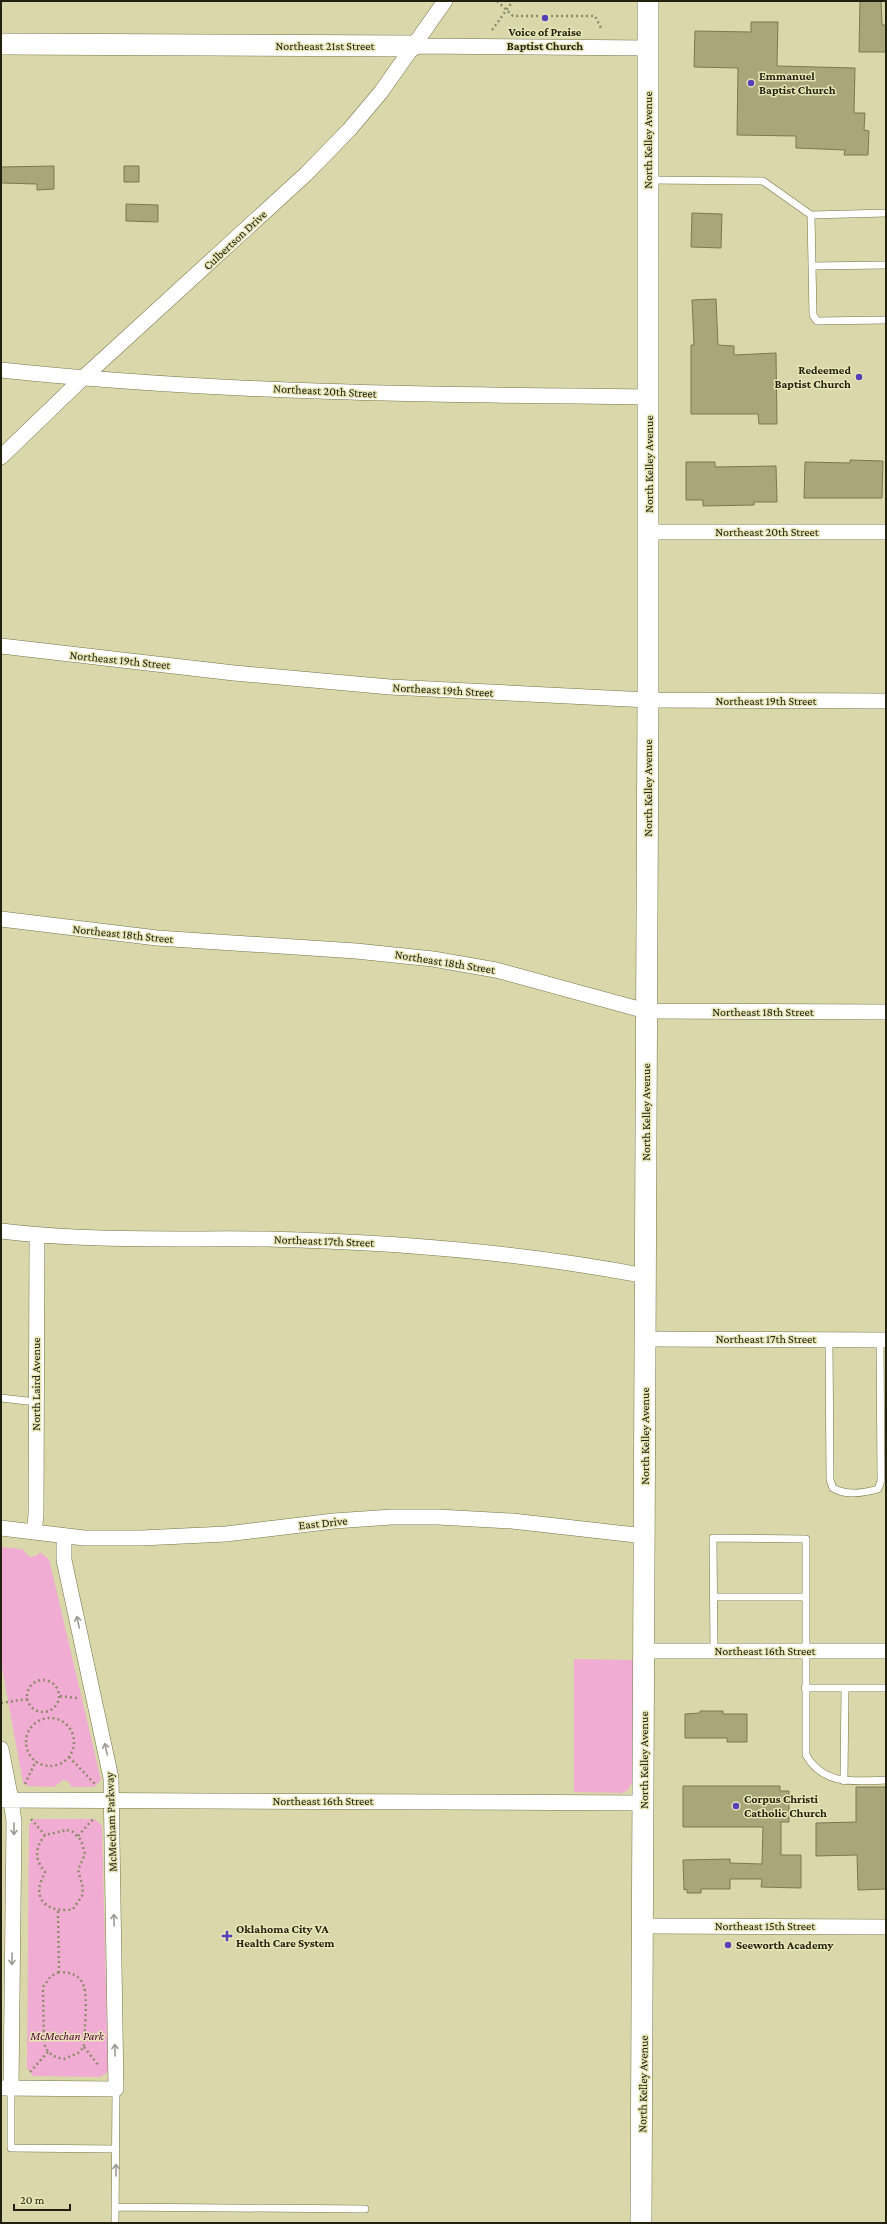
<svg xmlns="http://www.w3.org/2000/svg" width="887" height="2224" viewBox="0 0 887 2224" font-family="'Crimson Pro',serif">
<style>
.green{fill:#f0acd2}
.building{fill:#a9a67a;stroke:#7c794f}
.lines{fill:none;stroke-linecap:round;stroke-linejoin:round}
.lane-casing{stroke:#767349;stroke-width:8}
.street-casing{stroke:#767349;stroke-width:16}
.secondary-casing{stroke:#767349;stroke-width:22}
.path{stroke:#8e8c6a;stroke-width:2.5;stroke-dasharray:2 3;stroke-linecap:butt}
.lane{stroke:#fff;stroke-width:7}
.street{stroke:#fff;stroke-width:15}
.secondary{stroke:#fff;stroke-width:21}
.oneway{stroke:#9c9b93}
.poi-dot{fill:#5440b8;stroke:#e8e5b7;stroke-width:1.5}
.labels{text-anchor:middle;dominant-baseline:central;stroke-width:3;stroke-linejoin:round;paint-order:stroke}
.poi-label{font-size:12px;font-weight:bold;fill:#22200f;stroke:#e8e5b7;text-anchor:start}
.street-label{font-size:12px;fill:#22200f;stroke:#e8e5b7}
.park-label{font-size:12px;font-style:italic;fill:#57033e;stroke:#e8e5b7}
</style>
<rect width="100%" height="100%" fill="#dad8aa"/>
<path class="green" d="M1,1547L22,1549L30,1557L38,1555L40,1552L49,1559L101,1780L94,1787H71L69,1782L63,1780L54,1787L28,1786L23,1783L1,1662Z
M574,1659L633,1660L634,1780L628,1790L622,1793L574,1792Z
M34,1819H95L102,1826L108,2072L100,2077L33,2076L27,2068L29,1824Z"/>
<path class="building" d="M860,1H881L882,25H886V52H859Z
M751,22H778L777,66L855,68L854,113H865L864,130L869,131L868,155H844L845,150L796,148V136L737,135L738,68L694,67L695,31L751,32Z
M54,166V189L37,190V184L1,183V167Z
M124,166H139V182H124Z
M126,204L158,205V222L126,221Z
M692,213L722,214L721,248L691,247Z
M716,299L718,345L734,346V355L776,353L777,424H759L758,414H691V345H694L692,300Z
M850,460L883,461L882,498H804L805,462L850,463Z
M686,462H715V467L776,466L777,502H754V505L703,506V500H686Z
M700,1711H723V1714H747V1742H727V1738H685V1714L700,1713Z
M683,1786H780V1791H789V1822H781V1855H801V1888L761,1887L762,1879H730V1889H701V1893H687V1889L684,1890L683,1860L730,1859V1863L762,1864L763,1827H683Z
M856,1787H886V1889L858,1890L857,1855L816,1856V1823L856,1822Z"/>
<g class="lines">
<defs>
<path id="lane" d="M650,180L763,181L811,215
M886,213L811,215L813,315L817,321L886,320
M812,266L886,265
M829,1340L830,1480L833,1488C846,1496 864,1493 878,1489L881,1481L880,1340
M1,1398L36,1402
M714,1597H806
M714,1651L713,1538L806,1539V1755C824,1786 854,1781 886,1780
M805,1688H886
M844,1781L845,1688
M11,2088V2148L116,2149
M115,2207L365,2209
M115,2223L116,2089"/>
<path id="street" d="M412,46L648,48
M1,370C216,393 433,395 649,397
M1,457L84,377L306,174L349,130L381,92L445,1
M648,532H886
M1,646L234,673L390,687L648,700L886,701
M1,919L157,938L356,951L433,959L496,970L646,1011L886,1012
M1,1231C90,1242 178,1238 267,1239C394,1242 521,1252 646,1276
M645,1339L886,1340
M1,1528L84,1538H141L226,1534L334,1521L392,1517H438L512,1521L645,1536
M34,1532L36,1515L37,1236
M645,1651H886
M1,1749L11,1800L14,1822L11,2088
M1,1800L644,1803
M644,1926L886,1927
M1,2088L116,2089L111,1778L64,1560V1536"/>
<path id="secondary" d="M1,44L412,46
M641,2223L648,700V1"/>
</defs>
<use href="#lane" class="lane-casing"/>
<use href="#street" class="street-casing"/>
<use href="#secondary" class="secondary-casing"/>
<path class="path" d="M497,1L513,16H595L602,30
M492,30L513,1
M27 1696a16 16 0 1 1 32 0a16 16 0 1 1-32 0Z
M60,1696L77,1698
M1,1703L27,1699
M26 1742a24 24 0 1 1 48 0a24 24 0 1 1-48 0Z
M69,1757L95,1784
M25,1784L36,1761
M31,1819L45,1835
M67,1830L73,1832L81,1840L85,1854L78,1870L83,1888L82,1896L73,1909C62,1912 44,1909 40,1896C37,1888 42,1879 45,1872C34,1859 35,1848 45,1835Z
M78,1836L94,1818
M58,1911L59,1972C70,1972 81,1975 84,1987C88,1999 84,2033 84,2047L78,2053L64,2059C54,2057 47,2054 44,2043L43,1987L51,1976L59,1972
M84,2047L99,2066
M30,2072L48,2052"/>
<use href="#lane" class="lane"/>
<use href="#street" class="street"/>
<use href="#secondary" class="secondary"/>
</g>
<defs><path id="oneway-shaft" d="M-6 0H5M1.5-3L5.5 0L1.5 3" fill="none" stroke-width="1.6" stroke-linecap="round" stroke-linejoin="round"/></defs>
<g class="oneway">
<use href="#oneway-shaft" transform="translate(78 1622) rotate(-102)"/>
<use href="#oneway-shaft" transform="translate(106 1749) rotate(-103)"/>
<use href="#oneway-shaft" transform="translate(14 1829) rotate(90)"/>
<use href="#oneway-shaft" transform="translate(114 1920) rotate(-91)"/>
<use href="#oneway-shaft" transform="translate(12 1959) rotate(91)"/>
<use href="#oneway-shaft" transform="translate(115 2050) rotate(-91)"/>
<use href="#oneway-shaft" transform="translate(116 2170) rotate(-90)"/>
</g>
<g class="poi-dot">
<circle cx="545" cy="18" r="4"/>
<circle cx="751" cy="83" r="4"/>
<circle cx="859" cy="377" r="4"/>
<circle cx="736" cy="1806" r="4"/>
<path d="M225 1930h4v4h4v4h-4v4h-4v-4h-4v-4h4z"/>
<circle cx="728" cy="1945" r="4"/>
</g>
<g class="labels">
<g class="poi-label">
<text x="545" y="32" text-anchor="middle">Voice of Praise<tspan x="545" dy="14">Baptist Church</tspan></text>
<text x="759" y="76">Emmanuel<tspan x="759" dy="14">Baptist Church</tspan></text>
<text x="851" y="370" text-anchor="end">Redeemed<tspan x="851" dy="14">Baptist Church</tspan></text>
<text x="744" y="1799">Corpus Christi<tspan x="744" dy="14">Catholic Church</tspan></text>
<text x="236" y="1929">Oklahoma City VA<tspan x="236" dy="14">Health Care System</tspan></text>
<text x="736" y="1945">Seeworth Academy</text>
</g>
<g class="street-label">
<text x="325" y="46">Northeast 21st Street</text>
<text transform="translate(648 140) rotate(-90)">North Kelley Avenue</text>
<text transform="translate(235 240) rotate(-43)">Culbertson Drive</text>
<text transform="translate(325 391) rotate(3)">Northeast 20th Street</text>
<text transform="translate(649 464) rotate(-90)">North Kelley Avenue</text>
<text x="767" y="532">Northeast 20th Street</text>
<text transform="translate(120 660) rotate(6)">Northeast 19th Street</text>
<text transform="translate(443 690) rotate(3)">Northeast 19th Street</text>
<text x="766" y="701">Northeast 19th Street</text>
<text transform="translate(648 788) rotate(-90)">North Kelley Avenue</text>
<text transform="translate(123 934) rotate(6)">Northeast 18th Street</text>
<text transform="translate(445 962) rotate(9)">Northeast 18th Street</text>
<text x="763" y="1012">Northeast 18th Street</text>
<text transform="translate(646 1112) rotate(-90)">North Kelley Avenue</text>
<text transform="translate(324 1241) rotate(2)">Northeast 17th Street</text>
<text x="766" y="1339">Northeast 17th Street</text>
<text transform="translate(36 1384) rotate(-90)">North Laird Avenue</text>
<text transform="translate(645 1436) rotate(-90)">North Kelley Avenue</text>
<text transform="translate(323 1523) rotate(-6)">East Drive</text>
<text x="765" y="1651">Northeast 16th Street</text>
<text transform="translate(644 1760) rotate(-90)">North Kelley Avenue</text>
<text x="323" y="1801">Northeast 16th Street</text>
<text transform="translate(111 1822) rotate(-92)">McMecham Parkway</text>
<text x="765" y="1926">Northeast 15th Street</text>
<text transform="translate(643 2084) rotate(-89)">North Kelley Avenue</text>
</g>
<g class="park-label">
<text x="67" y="2036">McMechan Park</text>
</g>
</g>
<rect width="887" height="2224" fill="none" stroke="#22200f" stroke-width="4"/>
<path d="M14 2204v6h56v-6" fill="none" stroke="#22200f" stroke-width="2"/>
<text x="20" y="2204" font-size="12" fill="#22200f" stroke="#e8e5b7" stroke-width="3" paint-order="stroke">20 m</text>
</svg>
